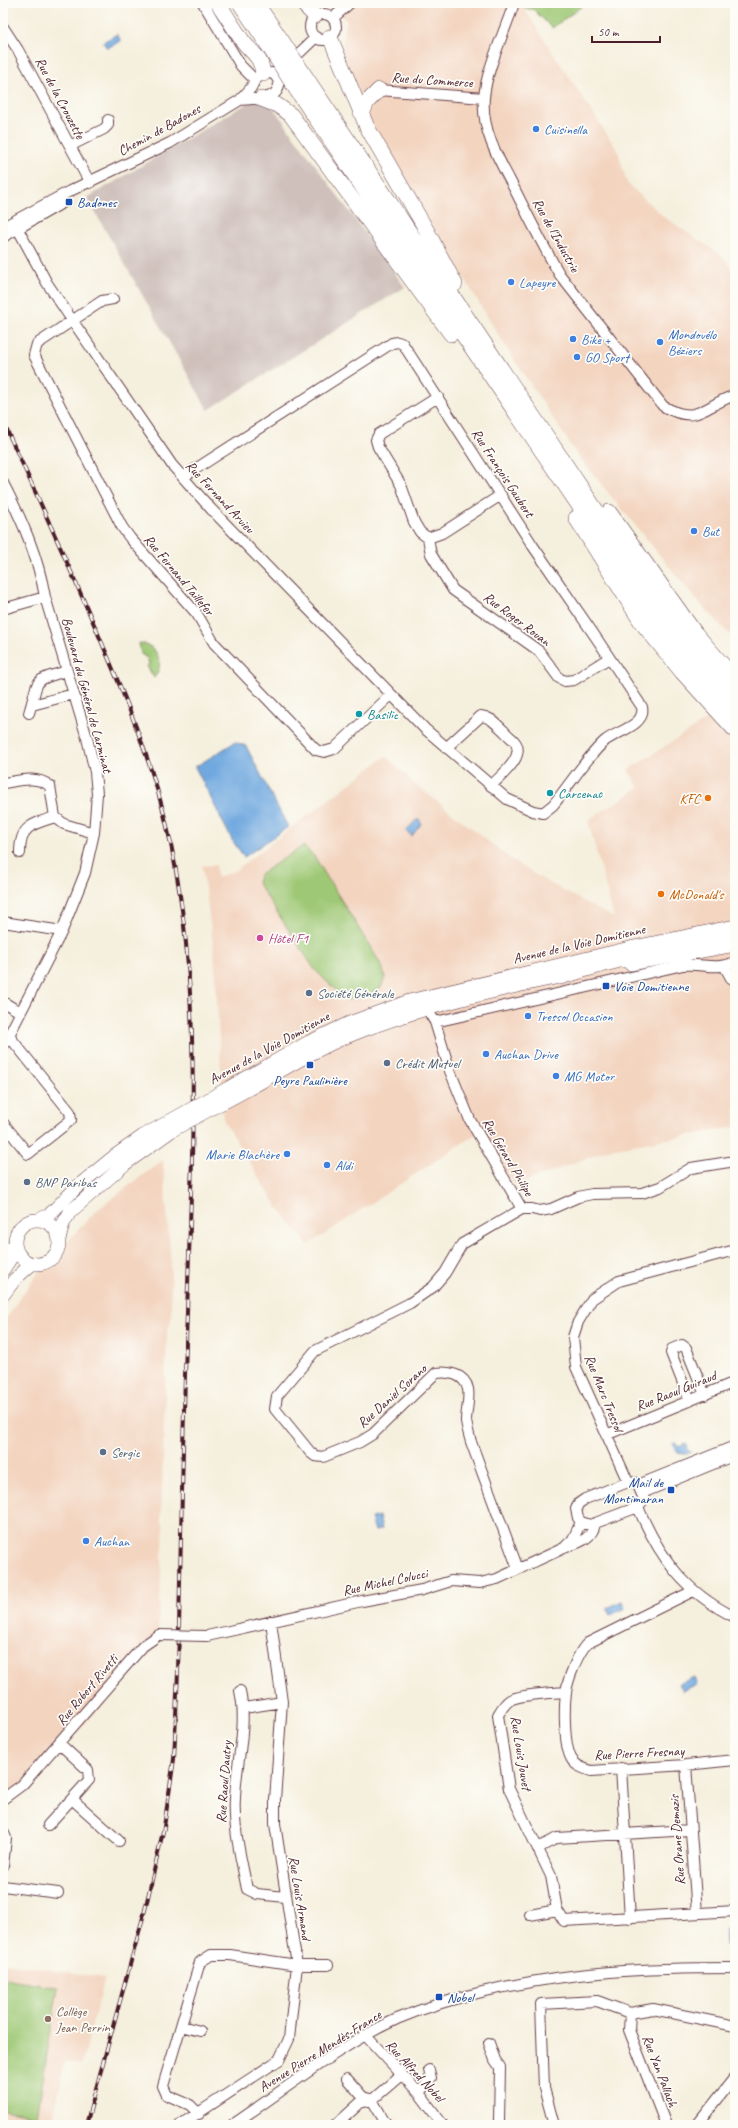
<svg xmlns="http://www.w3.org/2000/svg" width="738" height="2128" viewBox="0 0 738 2128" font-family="Caveat,sans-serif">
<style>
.built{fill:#f3d4bf}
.industrial{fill:#cfc0bb}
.green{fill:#9ec875;stroke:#747450}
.water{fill:#6fa8df;stroke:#5c6485}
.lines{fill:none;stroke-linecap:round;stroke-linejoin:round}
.minor-casing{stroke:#643e46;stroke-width:12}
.major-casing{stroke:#643e46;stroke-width:14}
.highway-casing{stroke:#643e46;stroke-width:16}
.minor{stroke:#fff;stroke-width:10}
.major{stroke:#fff;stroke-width:13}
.highway{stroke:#fff;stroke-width:15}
.rail-casing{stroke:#4a1f2b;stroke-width:4}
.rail{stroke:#fdfcf7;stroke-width:2.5;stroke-dasharray:8;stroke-linecap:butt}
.minor-bridge-casing{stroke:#643e46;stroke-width:12;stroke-linecap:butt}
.major-bridge-casing{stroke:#643e46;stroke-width:14;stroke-linecap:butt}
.highway-bridge-casing{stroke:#643e46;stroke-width:16;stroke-linecap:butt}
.minor-bridge{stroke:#fff;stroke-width:10}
.major-bridge{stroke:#fff;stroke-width:13}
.highway-bridge{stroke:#fff;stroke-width:15}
.shop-dot{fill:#3f7fe0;stroke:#fdfcf7;stroke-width:1.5}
.transit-dot{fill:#1a4fb4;stroke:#fdfcf7;stroke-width:1.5}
.culture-dot{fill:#0f9aa8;stroke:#fdfcf7;stroke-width:1.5}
.food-dot{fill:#e8710a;stroke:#fdfcf7;stroke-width:1.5}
.hotel-dot{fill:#d1479c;stroke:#fdfcf7;stroke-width:1.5}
.service-dot{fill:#5c6f8a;stroke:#fdfcf7;stroke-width:1.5}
.education-dot{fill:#8d6e63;stroke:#fdfcf7;stroke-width:1.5}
.labels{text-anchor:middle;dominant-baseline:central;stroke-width:3.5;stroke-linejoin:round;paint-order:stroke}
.street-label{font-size:14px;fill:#4a1f2b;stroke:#fdfcf7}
.shop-label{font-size:14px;fill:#366cbe;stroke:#fdfcf7;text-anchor:start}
.transit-label{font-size:14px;fill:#164399;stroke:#fdfcf7;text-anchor:start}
.culture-label{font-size:14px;fill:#0d838f;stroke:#fdfcf7;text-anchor:start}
.food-label{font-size:14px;fill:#c56008;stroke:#fdfcf7;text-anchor:end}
.hotel-label{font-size:14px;fill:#b23c85;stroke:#fdfcf7;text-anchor:start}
.service-label{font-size:14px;fill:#4e5e75;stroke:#fdfcf7;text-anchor:start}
.education-label{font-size:14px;fill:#785e54;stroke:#fdfcf7;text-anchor:start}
</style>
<rect width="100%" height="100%" fill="#fdfcf7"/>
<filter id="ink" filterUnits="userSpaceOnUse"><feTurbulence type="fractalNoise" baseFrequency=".025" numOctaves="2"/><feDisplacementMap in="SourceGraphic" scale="8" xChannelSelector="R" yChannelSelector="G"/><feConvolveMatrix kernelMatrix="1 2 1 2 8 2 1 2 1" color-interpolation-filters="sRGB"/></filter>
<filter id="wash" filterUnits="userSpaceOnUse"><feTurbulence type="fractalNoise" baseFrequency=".012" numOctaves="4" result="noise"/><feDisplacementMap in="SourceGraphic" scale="16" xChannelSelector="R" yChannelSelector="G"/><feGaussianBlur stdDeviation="0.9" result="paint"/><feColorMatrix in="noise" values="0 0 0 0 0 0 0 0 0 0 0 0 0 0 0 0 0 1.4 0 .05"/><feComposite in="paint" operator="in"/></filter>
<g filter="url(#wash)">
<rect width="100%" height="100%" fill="#f5efdd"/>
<path class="built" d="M315,3H526L524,9L618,151L627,183L664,217L721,255L735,273V640L695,598L578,456L504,344L370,123L342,51L344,30L347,21L330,4Z
M711,717L735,738V1127L610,1149L515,1186L479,1132L308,1245L279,1209L224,1122L214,951L202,866L216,865L217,878L236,870L386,756L415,784L512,860L542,879L614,918L588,820L639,788L628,770Z
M163,1160L171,1264V1322L167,1331L161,1521L164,1526L157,1647L7,1806L3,1817V1323L40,1270L98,1209Z
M3,1963L105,1978L81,2065L65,2061L52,2125H3Z"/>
<path class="industrial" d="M263,94L405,287L208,410L87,198Z"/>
<path class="green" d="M526,3H586L552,28L533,9H524Z
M139,643C157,644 166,664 154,678L147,666L149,664L147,658L141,654Z
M303,846L314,856L382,966L385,977L381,988L366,996L346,1000L315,970L257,882L260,874Z
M3,1978L58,1987L37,2116L3,2110Z"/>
<path class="water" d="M117,34L121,41L107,48L103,42Z
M235,742L246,746L288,827L244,857L232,840L195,767Z
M416,820H420L421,824L412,836L406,831Z
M675,1443L680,1447L684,1444L687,1445L686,1448L691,1451L685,1454L678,1453L672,1444Z
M379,1516L382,1529L375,1531L371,1518Z
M622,1601L625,1608L611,1615L607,1608Z
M694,1677L697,1684L683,1691L679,1684Z
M728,1929L732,1930L733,1944H726L725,1931Z"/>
</g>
<g filter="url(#ink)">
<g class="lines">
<defs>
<path id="minor" d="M203,3L241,66L255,80
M514,3C505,32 486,69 484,98C481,132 501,163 516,192C530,220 544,248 560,275L663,406C698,426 703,406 735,395
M310 27a13 13 0 1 1 26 0a13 13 0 1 1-26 0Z
M333,18L350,3
M3,27L18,50L90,183
M290,62L316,37
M379,90L484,98
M70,146L104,129L108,125V120
M32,212L27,218L17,224L19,231L47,283L72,320L172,465L211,509L425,729L507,799L533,811L543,813L553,805C568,787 589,754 606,740C618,731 646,725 642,707L597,639L533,546L403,344L398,342L392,343L183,477
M3,227L70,191L170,143L240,100L251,88L255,80L263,74L272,73C276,76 279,79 279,84C278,102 252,98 240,100
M3,237L64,202
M113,299L102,301L37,344L34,355L122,527L130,538L197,614L214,643L316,750L324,752L334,749L391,695
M438,397L379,434L376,440L378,447L401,485L414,522L420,532L428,538L431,554L453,590L539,651L559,678L565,681L574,680L609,658
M3,483C22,520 38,556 45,597L87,738L95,772L97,794L94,833L85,873L62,931L3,1047
M428,538L442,533L501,495
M3,609L45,597
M32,705L74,694
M29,713C40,679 30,681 67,671
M446,748L481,716C491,717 496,724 504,731C507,735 512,738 515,742C526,757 500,776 491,786
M3,783C19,781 36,775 50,786L55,817L64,824L94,833
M20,853C20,826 32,824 55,817
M3,922L62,931
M725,967L731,978L735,980
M3,1002L20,1012
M427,1009L435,1022L683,965C702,963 716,971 735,962
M435,1022L450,1071L470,1120L522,1209H532L540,1211L551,1209L578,1197L592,1194L642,1193L660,1187L691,1168L735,1161
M3,1123L28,1154L71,1120L70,1112L9,1036
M3,1248L15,1246
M690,1401L671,1353L672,1349L682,1345L686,1348L705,1395
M606,1435L735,1382
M628,1482L576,1367L573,1337L578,1322L592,1299L619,1281L735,1250
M628,1482L637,1483L644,1499L638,1507L590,1525L581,1522L578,1518L576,1509L578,1504L585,1499Z
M638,1485L735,1446
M642,1493L735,1455
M638,1507C659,1557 685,1593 735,1617
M581,1522L573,1539L564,1548C577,1543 592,1540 595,1524
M518,1569L471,1442C469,1435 467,1428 466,1421C466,1411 470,1399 468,1389C465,1374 448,1371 436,1373L373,1434L360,1442L323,1457L315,1456L310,1452L275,1409L277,1396L315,1351L410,1303L433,1287L445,1273L462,1244L522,1209
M693,1591L588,1643C579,1650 567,1681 566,1693C564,1708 564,1745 571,1758C575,1766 583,1768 591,1771L686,1765L735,1760
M207,1636L362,1601L422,1590L451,1581L480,1583L497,1579L564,1548
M240,1691C248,1726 236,1763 235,1798C233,1829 241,1858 247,1889L257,1894L285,1897
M566,1692C552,1693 521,1694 510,1700C504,1704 501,1710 498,1715L509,1789L551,1876L557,1910L564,1921L735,1911
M244,1708L282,1702
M686,1765L697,1913
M621,1768L630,1918
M3,1799L22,1785L143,1646L159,1635
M72,1799L119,1841
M48,1825L89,1780L88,1770L60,1744
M3,1831L6,1838L3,1866
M538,1848L557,1838L690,1830
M3,1886L58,1893
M530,1915L557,1910
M181,2026L200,2031
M366,2036L419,2093L443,2125
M489,2043L495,2060L500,2067L499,2121L497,2125
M347,2079L363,2097L372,2100L387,2125
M419,2093L431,2078L429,2070
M199,2114L190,2105L167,2095L163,2086L200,1962L211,1955H230L297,1965H328
M180,2125L279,2060L289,2039L297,1965L275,1824V1800L282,1702L271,1621
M232,2125C286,2089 338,2046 397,2019C426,2007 456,1998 486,1991C573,1971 647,1968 735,1968
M336,2125L360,2103L372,2100L401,2075
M554,2125L544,2088L541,2004L597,2001L630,2013
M666,2125L629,2030L630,2013L653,2009L735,2026
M697,2125L735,2077"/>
<path id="major" d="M630,964L735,945
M209,1099L309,1042L349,1023L409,1001L634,947L735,926
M214,1107C259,1086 300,1056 346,1037C416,1008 495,990 570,975
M38,1220L49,1215L78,1186L116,1155
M15 1242a22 22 0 1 1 44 0a22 22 0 1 1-44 0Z
M59,1240L63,1224L70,1212L125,1164
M3,1270L16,1250
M3,1295L15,1279L33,1263"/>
<path id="highway" d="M218,3C226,15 234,28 242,40C252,54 261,55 263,74
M240,3L268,45
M256,3L280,38
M302,3L315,16
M330,37L367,127L427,231L455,284
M309,82L657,601L707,666L735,695
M296,89L586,516L651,616L698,673L735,714
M261,99L277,105L291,115L451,334
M362,114L367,102L379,90
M609,512L695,633L735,679
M576,518L642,623L682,672L735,730
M560,977C618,959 675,945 735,936"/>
</defs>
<use href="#minor" class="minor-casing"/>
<use href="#major" class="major-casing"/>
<use href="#highway" class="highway-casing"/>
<use href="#minor" class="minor"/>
<use href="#major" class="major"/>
<use href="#highway" class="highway"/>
<defs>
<path id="rail" d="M3,422C34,488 64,555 93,622C121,687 149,753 166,822C202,973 193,1130 188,1285C183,1414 181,1543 178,1672L174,1759L164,1827L145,1910L86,2125"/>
</defs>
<use href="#rail" class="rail-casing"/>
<use href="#rail" class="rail"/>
<defs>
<path id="minor-bridge" d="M159,1635L207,1636"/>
<path id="major-bridge" d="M116,1155L143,1136L209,1099
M125,1164L171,1131L214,1107"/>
<path id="highway-bridge" d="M280,38L309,82
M268,45L296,89"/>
</defs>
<use href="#minor-bridge" class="minor-bridge-casing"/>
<use href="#major-bridge" class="major-bridge-casing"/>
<use href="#highway-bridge" class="highway-bridge-casing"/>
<use href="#minor-bridge" class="minor-bridge"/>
<use href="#major-bridge" class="major-bridge"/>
<use href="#highway-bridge" class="highway-bridge"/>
</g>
</g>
<g class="shop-dot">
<circle cx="536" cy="129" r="4"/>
<circle cx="511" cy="282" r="4"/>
<circle cx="573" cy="339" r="4"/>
<circle cx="660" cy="342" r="4"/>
<circle cx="577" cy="357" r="4"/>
<circle cx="694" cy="531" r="4"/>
<circle cx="528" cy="1016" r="4"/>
<circle cx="486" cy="1054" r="4"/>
<circle cx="556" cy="1076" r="4"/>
<circle cx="287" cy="1154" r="4"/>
<circle cx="327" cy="1165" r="4"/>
<circle cx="86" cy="1541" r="4"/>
</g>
<g class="transit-dot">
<rect x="65" y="198" width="8" height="8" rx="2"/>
<rect x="602" y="982" width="8" height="8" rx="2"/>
<rect x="306" y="1061" width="8" height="8" rx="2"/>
<rect x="667" y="1486" width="8" height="8" rx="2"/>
<rect x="435" y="1993" width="8" height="8" rx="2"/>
</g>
<g class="culture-dot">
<circle cx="359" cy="714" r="4"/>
<circle cx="550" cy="793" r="4"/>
</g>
<g class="food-dot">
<circle cx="708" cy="798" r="4"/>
<circle cx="661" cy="894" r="4"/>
</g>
<circle class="hotel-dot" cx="260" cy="938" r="4"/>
<g class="service-dot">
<circle cx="309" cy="993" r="4"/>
<circle cx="387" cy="1063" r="4"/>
<circle cx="27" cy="1182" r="4"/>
<circle cx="103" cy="1452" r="4"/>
</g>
<circle class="education-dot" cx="48" cy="2019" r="4"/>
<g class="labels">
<g class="street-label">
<text transform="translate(432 80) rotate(4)">Rue du Commerce</text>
<text transform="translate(60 98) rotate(62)">Rue de la Crouzette</text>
<text transform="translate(159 130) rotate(-29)">Chemin de Badones</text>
<text transform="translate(556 235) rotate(61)">Rue de l'Industrie</text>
<text transform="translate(503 473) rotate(57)">Rue François Gaubert</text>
<text transform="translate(220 497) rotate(47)">Rue Fernand Arvieu</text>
<text transform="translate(179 575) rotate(50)">Rue Fernand Taillefer</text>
<text transform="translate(517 619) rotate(37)">Rue Roger Rouan</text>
<text transform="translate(87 695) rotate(75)">Boulevard du Général de Larminat</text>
<text transform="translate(579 944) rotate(-13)">Avenue de la Voie Domitienne</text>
<text transform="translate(269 1048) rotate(-29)">Avenue de la Voie Domitienne</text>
<text transform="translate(508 1157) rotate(60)">Rue Gérard Philipe</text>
<text transform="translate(676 1391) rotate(-22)">Rue Raoul Guiraud</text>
<text transform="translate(604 1393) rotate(68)">Rue Marc Tressol</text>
<text transform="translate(392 1396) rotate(-42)">Rue Daniel Sorano</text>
<text transform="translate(385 1582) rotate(-12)">Rue Michel Colucci</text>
<text transform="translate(87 1690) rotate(-50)">Rue Robert Rivetti</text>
<text transform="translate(521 1753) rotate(81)">Rue Louis Jouvet</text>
<text transform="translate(639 1753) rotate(-3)">Rue Pierre Fresnay</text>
<text transform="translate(224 1782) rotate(-86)">Rue Raoul Dautry</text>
<text transform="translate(677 1840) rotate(-94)">Rue Orane Demazis</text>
<text transform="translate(300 1898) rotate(81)">Rue Louis Armand</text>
<text transform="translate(320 2051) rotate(-32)">Avenue Pierre Mendès-France</text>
<text transform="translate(415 2071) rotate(47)">Rue Alfred Nobel</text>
<text transform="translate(660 2071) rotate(69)">Rue Yan Pallach</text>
</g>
<g class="shop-label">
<text x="544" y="129">Cuisinella</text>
<text x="519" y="282">Lapeyre</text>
<text x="668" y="334">Mondovélo<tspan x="668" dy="16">Béziers</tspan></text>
<text x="581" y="339">Bike +</text>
<text x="585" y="357">GO Sport</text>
<text x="702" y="531">But</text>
<text x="536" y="1016">Tressol Occasion</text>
<text x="494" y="1054">Auchan Drive</text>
<text x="564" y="1076">MG Motor</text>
<text x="279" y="1154" text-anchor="end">Marie Blachère</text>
<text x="335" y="1165">Aldi</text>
<text x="94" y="1541">Auchan</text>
</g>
<g class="transit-label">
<text x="77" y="202">Badones</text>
<text x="614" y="986">Voie Domitienne</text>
<text x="310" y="1080" text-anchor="middle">Peyre Paulinière</text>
<text x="663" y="1482" text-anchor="end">Mail de<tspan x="663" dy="16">Montimaran</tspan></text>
<text x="447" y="1997">Nobel</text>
</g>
<g class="culture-label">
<text x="367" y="714">Basilic</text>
<text x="558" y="793">Carcenac</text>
</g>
<g class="food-label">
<text x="700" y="798">KFC</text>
<text x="669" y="894" text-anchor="start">McDonald's</text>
</g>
<g class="hotel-label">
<text x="268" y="938">Hôtel F1</text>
</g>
<g class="service-label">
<text x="317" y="993">Société Générale</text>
<text x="395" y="1063">Crédit Mutuel</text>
<text x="35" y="1182">BNP Paribas</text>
<text x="111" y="1452">Sergic</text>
</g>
<g class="education-label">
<text x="56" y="2011">Collège<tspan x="56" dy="16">Jean Perrin</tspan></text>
</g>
</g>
<rect width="738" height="2128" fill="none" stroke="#fdfcf7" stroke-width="16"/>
<path d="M592 36v6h68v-6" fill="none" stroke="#4a1f2b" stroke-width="2"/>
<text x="598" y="36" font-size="12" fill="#4a1f2b" stroke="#fdfcf7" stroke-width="3" paint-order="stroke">50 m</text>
</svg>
